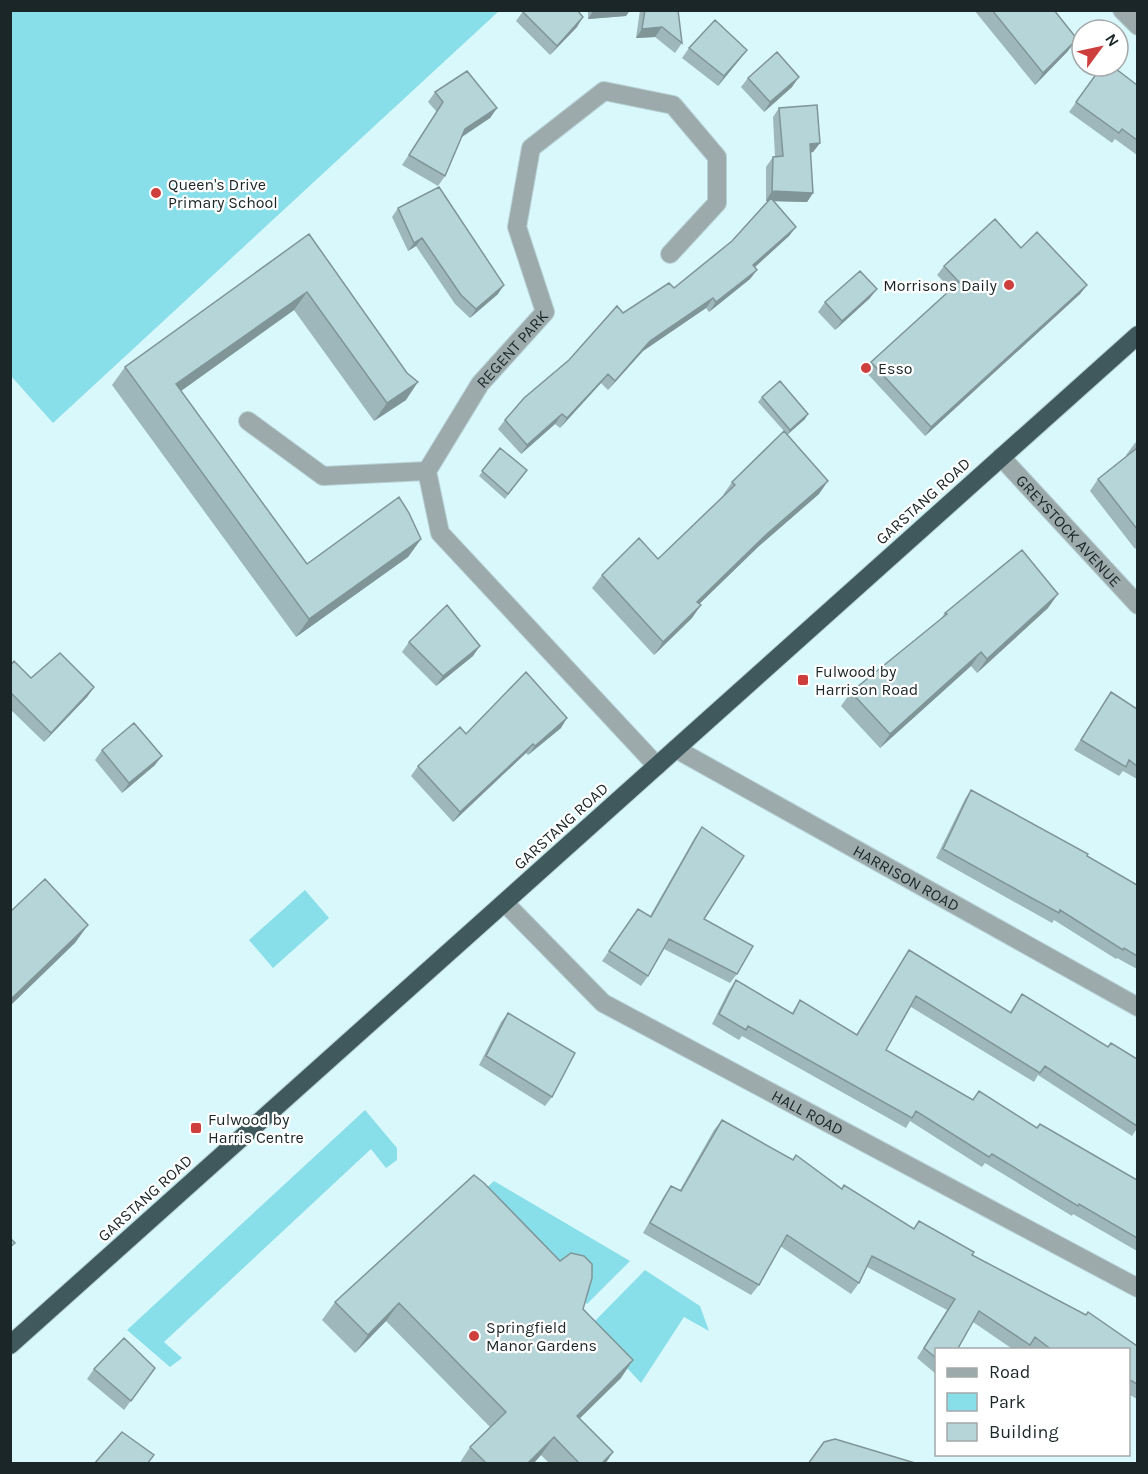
<svg xmlns="http://www.w3.org/2000/svg" width="1148" height="1474" viewBox="0 0 1148 1474" font-family="Karla,sans-serif">
<style>
.green{fill:#89dfe9}
.lines{fill:none;stroke-linecap:round;stroke-linejoin:round}
.street-casing{stroke:#b7d2d6;stroke-width:20}
.highway-casing{stroke:#b7d2d6;stroke-width:20}
.street{stroke:#9daaab;stroke-width:18}
.highway{stroke:#3f595d;stroke-width:18}
.wall{fill:#9db7ba}
.shaded-wall{fill:#7f9597}
.building{fill:#b6d5d8;stroke:#7f9597;stroke-width:1.5}
.poi-dot{fill:#cd3e3c;stroke:#fff;stroke-width:2}
.labels{text-anchor:middle;dominant-baseline:central;stroke-width:4.5;stroke-linejoin:round;paint-order:stroke}
.poi-label{font-size:16px;fill:#1a2627;stroke:#fff;text-anchor:start}
.street-label{font-size:16px;fill:#1a2627;stroke:#fff}
</style>
<rect width="100%" height="100%" fill="#d9f8fc"/>
<path class="green" d="M11,10H499V11L53,423L11,376Z
M305,890L329,918L273,968L249,940Z
M365,1110L397,1148V1160L386,1168L371,1149L164,1342L182,1358L170,1367L127,1330Z
M494,1181L630,1261L587,1304L472,1201Z
M645,1270L700,1306L709,1331L684,1317L641,1383L589,1327Z"/>
<g class="lines">
<defs>
<g id="street">
<path d="M1122,10L1138,26"/>
<path d="M248,421L323,476L427,471"/>
<path id="s1" d="M1001,457L1138,605"/>
<path id="s2" d="M676,749L1138,1007"/>
<path id="s3" d="M657,766L440,533L427,471L480,384L545,312L517,227L531,148L604,91L673,105L717,157V203L670,254"/>
<path id="s4" d="M505,903L603,1003L1138,1288"/>
</g>
<path id="highway" d="M10,1345L1138,335"/>
</defs>
<use href="#street" class="street-casing"/>
<use href="#highway" class="highway-casing"/>
<use href="#street" class="street"/>
<use href="#highway" class="highway"/>
</g>
<path class="wall" d="M524,10L577,27L550,55L516,21Z
M588,10H630L626,16L588,19Z
M640,10H678L682,43L675,53L655,37L636,38Z
M974,10H1054L1068,51L1035,85Z
M689,48L740,59L718,86L682,58Z
M1102,66L1137,85V155L1115,139L1112,143L1069,112Z
M748,78L792,87L764,112L741,87Z
M435,92L497,108L490,118L462,136L445,176L438,186L402,165L437,112L428,102Z
M779,108L820,143L813,152L810,153L813,193L807,202L774,201L796,227L789,236L755,267L757,270L750,279L709,312L706,308L643,351L608,390L601,383L560,428L555,424L521,454L498,429L505,420L569,360L623,313L674,288L732,241L768,201H766V167L773,157H775L773,117Z
M398,208L498,294L470,318L455,304L416,246L408,251L392,217Z
M309,234L406,400L374,421L294,310L181,391L307,564L421,539L408,557L296,637L112,385L125,367Z
M1021,248L1087,285L1080,294L925,436L865,371L871,362L951,289L937,275L944,266Z
M870,298L835,330L818,312L825,302Z
M762,397L805,419L787,435L819,494L759,546L699,604L692,618L654,655L592,588L602,575L658,559L724,496L723,495L732,482L784,431L758,402Z
M1137,441V547L1135,549L1090,491L1098,479L1127,456L1126,455L1135,443Z
M500,448L527,470L505,499L479,476Z
M1048,608L977,673L971,666L880,748L841,706L851,692L940,620L945,613Z
M409,642L473,656L436,686L402,652Z
M10,666L31,678L94,687L87,697L44,742L10,709Z
M1111,692L1137,709V779L1123,771L1119,776L1074,750Z
M561,728L528,755L526,753L453,822L411,776L418,766L466,734Z
M102,750L155,765L122,793L95,760Z
M971,790L1137,885V969L1117,958L1116,959L1054,920L1052,923L936,858L965,799Z
M702,827L704,919L737,974L730,983L664,949L648,976L641,986L602,961L638,909L650,916L695,837Z
M909,950L1010,1012L1022,994L1108,1047L1137,1059V1131L1136,1130L1132,1136L1038,1075L1034,1082L911,1007L886,1050L973,1100L1037,1128L1137,1180V1251L1073,1214L1072,1216L985,1163L982,1167L910,1121L906,1128L742,1036L739,1040L712,1024L729,990L736,980L792,1013L800,1000L856,1035Z
M508,1013L552,1097L545,1106L479,1065L501,1022Z
M722,1120L792,1160L796,1155L842,1189L914,1229L919,1221L972,1255L1137,1346V1399L1128,1394V1350H1030L1028,1348L1027,1350H1014L973,1322L936,1350V1374L917,1358L947,1310L867,1267L859,1283L851,1294L780,1246L759,1285L751,1295L643,1233L664,1196L671,1186L680,1190L714,1130Z
M335,1302L583,1309L621,1378L579,1418L613,1452L605,1464H550L541,1455L533,1464H459L470,1447L490,1427L386,1321L355,1353L322,1320Z
M155,1368L124,1410L87,1379L94,1369Z"/>
<path class="shaded-wall" d="M594,10H630L626,16L588,19Z
M583,17L577,27L550,55L557,46Z
M662,27L655,37L636,38L642,29Z
M1077,39L1068,51L1035,85L1043,73Z
M747,50L740,59L718,86L724,76Z
M799,77L792,87L764,112L770,102Z
M497,108L490,118L459,139L465,129Z
M820,143L813,152L803,153L810,144Z
M772,191L813,193L807,202L766,201Z
M796,227L789,236L746,275L753,265Z
M422,238L416,246L408,251L414,243Z
M757,270L750,279L709,312L716,302Z
M504,285L498,294L470,318L476,309Z
M1087,285L1080,294L925,436L931,427Z
M877,289L870,298L835,330L842,321Z
M307,292L294,310L164,403L176,384Z
M713,298L706,308L643,351L608,390L615,381L650,341Z
M608,374L601,383L560,428L567,418Z
M418,382L406,400L374,421L387,403Z
M562,414L555,424L521,454L527,445Z
M808,414L805,419L787,435L790,430Z
M828,481L819,494L759,546L688,615L697,602L768,533Z
M421,539L408,557L296,637L309,619Z
M1058,594L1048,608L977,673L987,659Z
M701,605L692,618L654,655L663,642Z
M480,646L473,656L436,686L443,676Z
M981,652L971,666L880,748L890,734Z
M94,687L87,697L44,742L51,733Z
M567,718L561,728L528,755L535,746Z
M533,744L526,753L453,822L460,812Z
M162,756L155,765L122,793L129,783Z
M88,925L75,943L10,1006V1000Z
M399,1303L386,1321L355,1353L368,1335Z
M633,1360L621,1378L564,1434L577,1416Z
M554,1437L541,1455L533,1464H527Z
M613,1452L605,1464H601Z"/>
<path class="building" d="M524,10H577L583,17L557,46L523,12Z
M645,10H678L682,43L662,27L642,29Z
M992,10H1054L1077,39L1043,73Z
M715,20L747,50L724,76L689,48Z
M777,52L799,77L770,102L748,78Z
M1102,66H1112L1137,85V140L1122,129L1119,133L1076,102Z
M467,71L497,108L465,129L445,176L409,155L443,102L435,92Z
M817,105L820,143L810,144L813,193L772,191L773,157L783,156L779,108Z
M439,187L504,285L476,309L461,295L422,238L414,243L398,208Z
M771,198L796,227L753,265L757,270L716,302L713,298L650,341L615,381L608,374L567,418L562,414L527,445L505,420L524,398L569,360L617,306L623,313L669,283L674,288L732,241Z
M995,219L1021,248L1037,232L1087,285L931,427L871,362L959,282L944,266Z
M309,234L407,373L418,382L387,403L307,292L176,384L307,564L399,497L409,513L421,539L309,619L125,367Z
M860,271L877,289L842,321L825,302Z
M780,381L808,414L790,430L762,397Z
M784,431L828,481L768,533L697,602L701,605L663,642L602,575L639,538L658,559L735,485L732,482Z
M500,448L527,470L508,494L482,471Z
M1137,448V529L1098,479Z
M1022,550L1058,594L987,659L981,652L890,734L851,692L947,614L945,613Z
M447,605L480,646L443,676L409,642Z
M60,653L94,687L51,733L10,692V666L14,661L31,678Z
M526,672L567,718L535,746L533,744L460,812L418,766L460,727L466,734Z
M1111,692L1137,709V766L1129,760L1126,767L1081,740Z
M134,723L162,756L129,783L102,750Z
M971,790L1088,854L1087,856L1137,885V956L1124,948L1123,950L1060,910L1059,913L943,849Z
M702,827L744,856L704,919L753,946L737,974L669,939L648,976L609,951L638,909L651,917Z
M45,879L88,925L10,1000V912Z
M909,950L1011,1013L1022,994L1108,1047L1111,1043L1137,1059V1126L1045,1066L1040,1073L916,996L886,1050L973,1100L979,1091L1037,1128L1040,1124L1137,1180V1238L1079,1204L1078,1206L992,1154L989,1157L916,1111L912,1118L748,1026L746,1030L719,1014L736,980L793,1014L800,1000L857,1035Z
M508,1013L575,1053L552,1097L486,1056Z
M722,1120L793,1160L796,1155L842,1189L844,1185L914,1229L919,1221L974,1252L972,1255L1086,1315L1088,1312L1137,1346V1384L1128,1379V1350H1052L1035,1337L1030,1345L979,1311L957,1350H936V1358L924,1348L955,1299L872,1256L859,1283L787,1235L759,1285L650,1223L671,1186L681,1191Z
M474,1175L484,1183L560,1261L571,1253L584,1256L592,1264V1278L583,1309L633,1360L577,1416L613,1452L601,1464H580L554,1437L527,1464H487L470,1447L506,1412L399,1303L368,1335L335,1302Z
M10,1238L15,1243L10,1247Z
M124,1338L155,1368L131,1401L94,1369Z
M122,1432L154,1455L147,1464H94Z
M835,1439L915,1463L808,1464L824,1442Z"/>
<g class="poi-dot">
<circle cx="156" cy="193" r="6"/>
<circle cx="1009" cy="285" r="6"/>
<circle cx="866" cy="368" r="6"/>
<rect x="797" y="674" width="12" height="12" rx="3"/>
<rect x="190" y="1122" width="12" height="12" rx="3"/>
<circle cx="474" cy="1336" r="6"/>
</g>
<g class="labels">
<g class="poi-label">
<text x="168" y="184">Queen's Drive<tspan x="168" dy="18">Primary School</tspan></text>
<text x="997" y="285" text-anchor="end">Morrisons Daily</text>
<text x="878" y="368">Esso</text>
<text x="815" y="671">Fulwood by<tspan x="815" dy="18">Harrison Road</tspan></text>
<text x="208" y="1119">Fulwood by<tspan x="208" dy="18">Harris Centre</tspan></text>
<text x="486" y="1327">Springfield<tspan x="486" dy="18">Manor Gardens</tspan></text>
</g>
<g class="street-label">
<text stroke="none"><textPath href="#s3" startOffset="531">REGENT PARK</textPath></text>
<text transform="translate(923 501) rotate(-42)">GARSTANG ROAD</text>
<text stroke="none"><textPath href="#s1" startOffset="100">GREYSTOCK AVENUE</textPath></text>
<text transform="translate(561 826) rotate(-42)">GARSTANG ROAD</text>
<text stroke="none"><textPath href="#s2" startOffset="264">HARRISON ROAD</textPath></text>
<text stroke="none"><textPath href="#s4" startOffset="372">HALL ROAD</textPath></text>
<text transform="translate(145 1198) rotate(-42)">GARSTANG ROAD</text>
</g>
</g>
<rect width="1148" height="1474" fill="none" stroke="#1a2627" stroke-width="24"/>
<rect x="935" y="1348" width="195" height="108" fill="#ffffff" stroke="#a3a8a9" stroke-width="1.5"/>
<rect x="947" y="1368" width="30" height="9" fill="#9daaab" stroke="#a3a8a9" stroke-width="1.5"/>
<text x="989" y="1378" font-size="18" fill="#1a2627">Road</text>
<rect x="947" y="1393" width="30" height="18" fill="#89dfe9" stroke="#a3a8a9" stroke-width="1.5"/>
<text x="989" y="1408" font-size="18" fill="#1a2627">Park</text>
<rect x="947" y="1423" width="30" height="18" fill="#b6d5d8" stroke="#a3a8a9" stroke-width="1.5"/>
<text x="989" y="1438" font-size="18" fill="#1a2627">Building</text>
<g transform="translate(1100 48) rotate(57)"><circle r="28" fill="#ffffff" stroke="#a3a8a9" stroke-width="1.5"/>
<path d="M0-4.5L10 22L0 15L-10 22Z" fill="#cd3e3c"/>
<text y="-9" font-size="16" font-weight="bold" text-anchor="middle" fill="#1a2627">N</text>
</g>
</svg>
